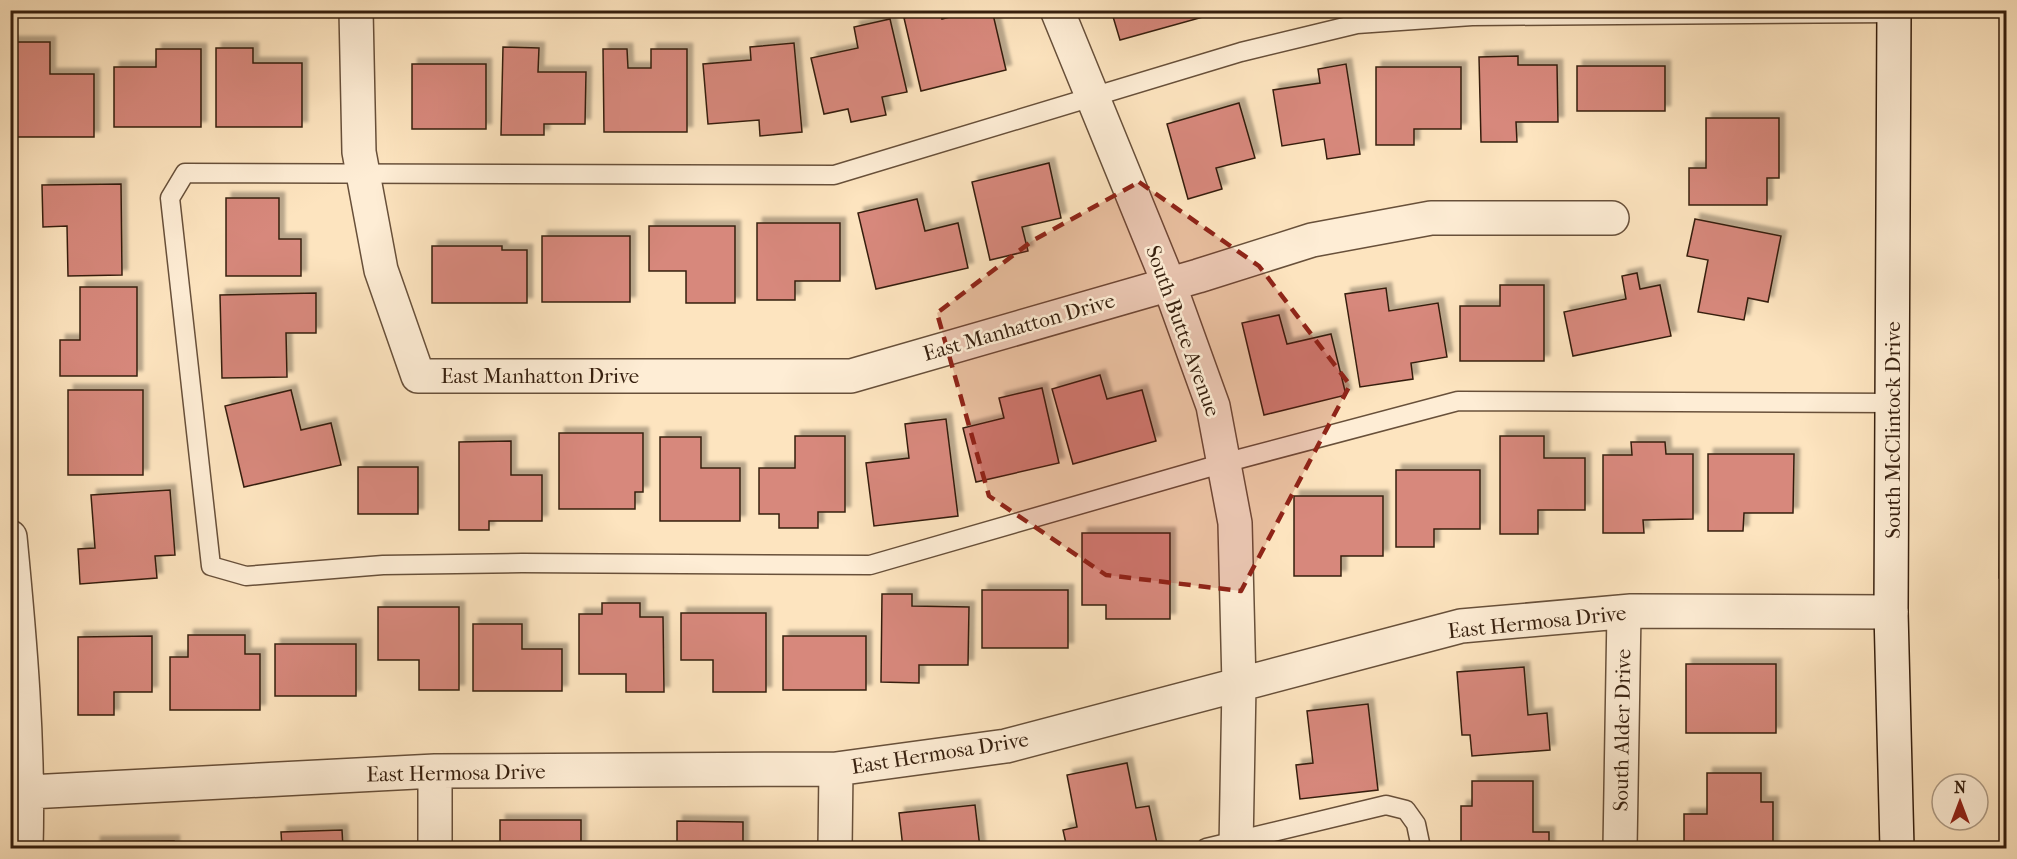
<svg xmlns="http://www.w3.org/2000/svg" width="2017" height="859" viewBox="0 0 2017 859" font-family="'IM FELL French Canon',serif">
<style>
.building{fill:#d7887b;stroke:#361f0e;stroke-width:1.5;filter:url(#shadow)}
.lines{fill:none;stroke-linecap:round;stroke-linejoin:round}
.lane-casing{stroke:#68503a;stroke-width:21}
.street-casing{stroke:#68503a;stroke-width:36}
.secondary-casing{stroke:#361f0e;stroke-width:36}
.lane{stroke:#feedd5;stroke-width:18}
.street{stroke:#feedd5;stroke-width:33}
.secondary{stroke:#feedd5;stroke-width:33}
.marked{fill:#8f2418;fill-opacity:0.2;stroke:#8f2418;stroke-width:4.5;stroke-dasharray:12 8;stroke-linejoin:round}
.labels{text-anchor:middle;dominant-baseline:central;stroke-width:5;stroke-linejoin:round;paint-order:stroke}
.street-label{font-size:21px;fill:#361f0e;stroke:#feedd5}
</style>
<defs>
<filter id="shadow"><feDropShadow dx="5.5" dy="-5.5" stdDeviation="1.5" flood-color="#0004"/></filter>
</defs>
<rect width="100%" height="100%" fill="#fde4bf"/>
<filter id="stains"><feTurbulence type="fractalNoise" baseFrequency=".00333" numOctaves="4"/><feColorMatrix values="0 0 0 0 .2 0 0 0 0 .09 0 0 0 0 .02 0 0 0 .5 -.17"/></filter>
<radialGradient id="worn" r=".72"><stop offset=".6" stop-color="#630" stop-opacity="0"/><stop offset="1" stop-color="#630" stop-opacity=".3"/></radialGradient>
<path class="building" d="M933,10H940L942,19L976,10H992L1006,70L921,91L904,18Z
M1111,10H1201L1203,17L1120,40Z
M890,19L907,92L882,97L886,115L851,122L848,109L824,114L811,58L858,48L854,27Z
M11,42H50V74H94V137H11Z
M794,43L802,132L760,136L759,120L708,124L703,64L751,60L750,47Z
M503,47L539,48L538,72H586L585,124H544V135H501Z
M216,48H253V63H302V127H216Z
M156,49H201V127H114V67H156Z
M603,49H627L628,68H651V49H687V132H604Z
M1518,56V65H1557L1558,122H1516L1517,142H1481L1479,57Z
M412,64H486V129H412Z
M1346,64L1360,154L1327,159L1324,139L1282,146L1273,90L1320,83L1318,69Z
M1577,66H1665V111H1577Z
M1376,67H1461V129H1414V145H1376Z
M1239,103L1255,158L1216,168L1222,189L1188,199L1167,124Z
M1706,118H1779V178H1767V205H1689V168H1706Z
M1049,163L1061,218L1022,227L1028,251L990,260L972,182Z
M121,184L122,275L68,276L67,226L43,227L42,185Z
M226,198H279V239H301V276H226Z
M917,199L925,231L958,223L968,268L876,289L858,213Z
M1695,219L1781,236L1768,302L1748,298L1744,320L1698,312L1708,260L1687,256Z
M757,223H840V281H795V300H757Z
M649,226H735V303H686V271H649Z
M542,236H630V302H542Z
M432,246H502V250H527V303H432Z
M1637,273L1640,289L1660,285L1671,336L1573,356L1564,312L1626,299L1622,276Z
M1500,285H1544V361H1460V306H1500Z
M80,287H137V376H60V340H80Z
M1386,288L1389,311L1438,303L1447,357L1411,363L1413,379L1360,387L1345,294Z
M316,293V333H286L287,377L222,378L220,295Z
M1279,315L1287,344L1331,334L1346,395L1264,415L1242,323Z
M2006,370V578H1999L2001,374Z
M1100,375L1107,399L1142,390L1156,441L1073,464L1052,389Z
M1042,388L1059,463L976,482L963,428L1004,418L999,398Z
M68,390H143V475H68Z
M291,390L301,430L331,423L341,465L244,487L225,406Z
M946,419L958,516L874,526L866,463L909,458L905,424Z
M559,433H643V492H635V509H559Z
M795,436H845V512H818V528H779V514H759V468H795Z
M1500,436H1544V458H1585V510H1538V534H1500Z
M660,437H701V468H740V521H660Z
M511,441V475H542V521H489V530H459V442Z
M1631,442H1665L1666,454H1693V519L1643,520L1644,533H1603V455H1632Z
M1708,454H1794L1793,513H1744L1743,531H1708Z
M358,467H418V514H358Z
M1396,470H1480V529H1434V547H1396Z
M170,490L175,555L155,556L157,578L80,584L78,549L95,548L91,495Z
M1294,496H1383V556H1341V576H1294Z
M1082,533H1170V619H1106V605H1082Z
M982,590H1068V648H982Z
M882,594H912V606L969,607L968,665H919V683L881,682Z
M602,603H640V617H663L664,692H626V674H579V614H602Z
M378,607H459V690H419V660H378Z
M681,613H766V692H713V660H681Z
M473,624H522V649H562V691H473Z
M188,635H245V654H260V710H170V657H188Z
M152,636V692H114V715H78V637Z
M783,636H866V690H783Z
M275,644H356V696H275Z
M1686,664H1776V733H1686Z
M1524,667L1528,715L1547,713L1550,750L1472,756L1470,735H1462L1457,672Z
M1368,704L1378,790L1300,799L1296,765L1313,763L1307,711Z
M1127,763L1136,808L1149,806L1158,848H1067L1063,830L1077,827L1067,775Z
M1707,773H1761V802H1773V848H1684V814H1707Z
M1472,781H1533V832H1549V848H1471V845H1461V806H1472Z
M975,805L980,848H903L899,813Z
M500,820H581V848H500Z
M677,821L743,822V848H677Z
M342,830L343,848H282L281,832Z
M174,841V848H95V842Z"/>
<g class="lines">
<defs>
<path id="lane" d="M1894,403L1458,401L1224,463L870,565L522,563L383,565L246,576L211,566L170,198L185,173L834,175L1241,52L1357,24L1472,16L1894,13
M1206,848L1386,805L1406,810L1416,824L1421,848"/>
<path id="street" d="M356,10L359,152L381,270L418,376H851L1198,276L1312,240L1431,218H1612
M1057,10L1169,284L1213,406L1235,523L1239,685L1236,848
M10,537C20,640 29,744 26,848
M10,793L435,771L836,769L1006,746L1461,626L1631,611L1891,612
M435,848V771
M835,848L836,769
M1620,848L1624,612"/>
<path id="secondary" d="M1894,10L1891,612L1897,848"/>
</defs>
<use href="#lane" class="lane-casing"/>
<use href="#street" class="street-casing"/>
<use href="#secondary" class="secondary-casing"/>
<use href="#lane" class="lane"/>
<use href="#street" class="street"/>
<use href="#secondary" class="secondary"/>
</g>
<path class="marked" d="M1139,182L1259,266L1350,385L1241,591L1106,575L989,496L937,313L1032,241Z"/>
<g class="labels">
<g class="street-label">
<text transform="translate(1019 327) rotate(-16)">East Manhatton Drive</text>
<text transform="translate(1183 331) rotate(70)">South Butte Avenue</text>
<text x="540" y="376">East Manhatton Drive</text>
<text transform="translate(1893 430) rotate(-90)">South McClintock Drive</text>
<text transform="translate(1537 622) rotate(-6)">East Hermosa Drive</text>
<text transform="translate(1622 730) rotate(-89)">South Alder Drive</text>
<text transform="translate(940 753) rotate(-9)">East Hermosa Drive</text>
<text transform="translate(456 773) rotate(-1)">East Hermosa Drive</text>
</g>
</g>
<rect width="2017" height="859" fill="none" stroke="#fde4bf" stroke-width="36"/>
<rect x="12" y="12" width="1993" height="835" fill="none" stroke="#361f0e" stroke-width="3"/>
<rect x="18" y="18" width="1981" height="823" fill="none" stroke="#361f0e" stroke-width="1.5"/>
<g transform="translate(1960 802)"><circle r="28" fill="#feedd5" stroke="#ae9b85" stroke-width="1.5"/>
<path d="M0-4.5L10 22L0 15L-10 22Z" fill="#8f2418"/>
<text y="-9" font-size="16" font-weight="bold" text-anchor="middle" fill="#361f0e">N</text>
</g>
<rect width="100%" height="100%" filter="url(#stains)"/>
<rect width="100%" height="100%" fill="url(#worn)"/>
</svg>
